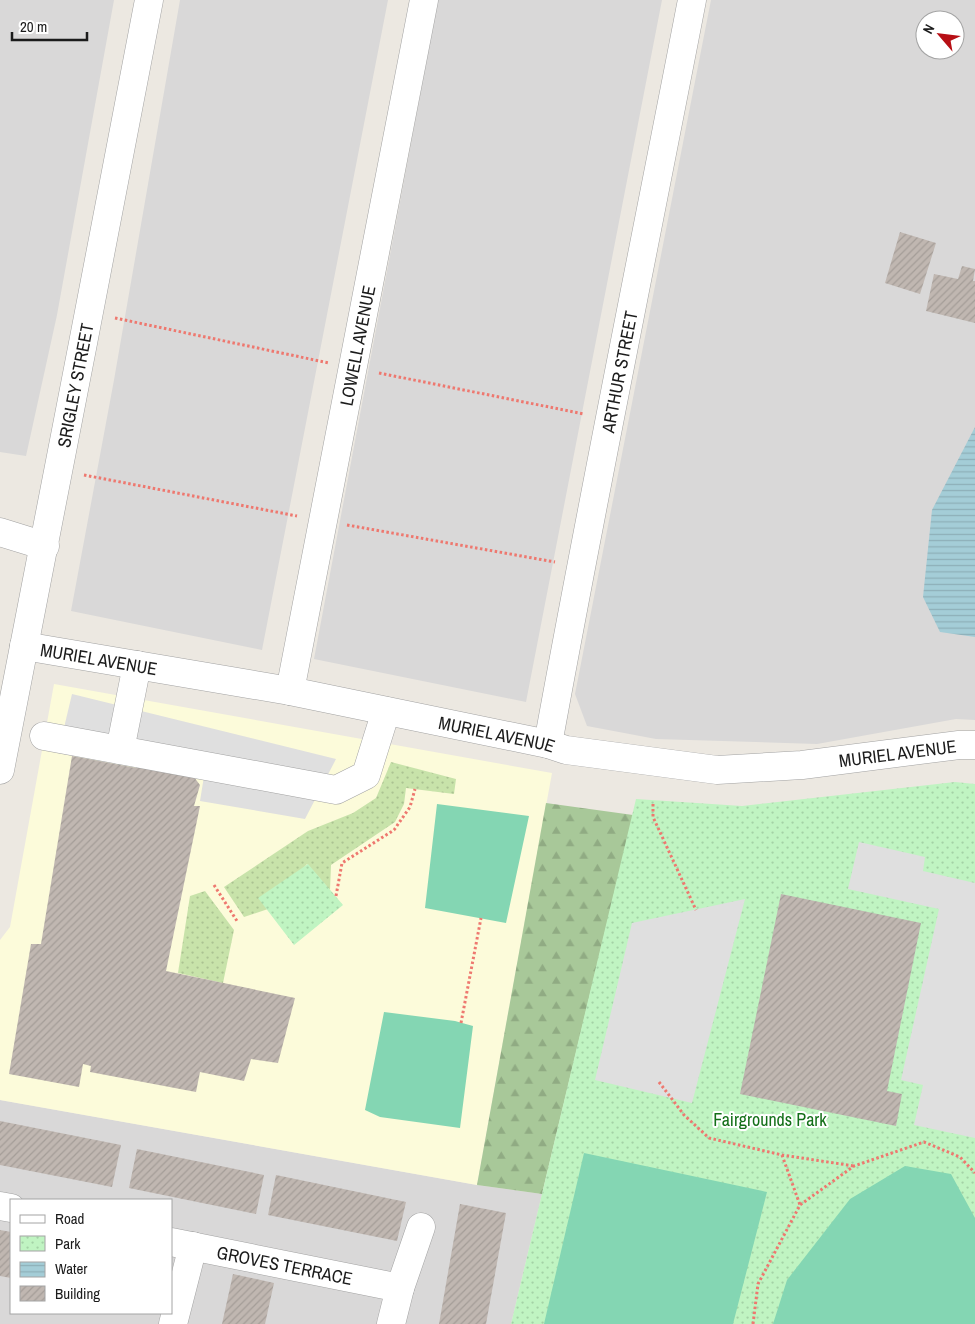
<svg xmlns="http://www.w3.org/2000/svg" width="975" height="1324" viewBox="0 0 975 1324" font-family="'Archivo Narrow',sans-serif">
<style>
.residential{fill:#d9d8d8;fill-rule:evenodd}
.education{fill:#fcfbda}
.grass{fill:url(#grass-dots)}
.forest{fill:url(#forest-firs)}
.park{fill:url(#park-dots)}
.pitch{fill:#84d6b3}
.parking{fill:#dfdfdf}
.water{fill:url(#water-rules)}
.building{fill:url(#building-hatch)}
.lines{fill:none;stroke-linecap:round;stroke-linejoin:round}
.minor-casing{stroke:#a2a2a2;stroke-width:29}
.path{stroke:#ee786f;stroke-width:3;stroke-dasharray:2.5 2.5;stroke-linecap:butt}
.minor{stroke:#fff;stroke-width:28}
.labels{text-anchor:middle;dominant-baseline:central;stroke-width:4;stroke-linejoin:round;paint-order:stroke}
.street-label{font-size:18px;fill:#1b1b1b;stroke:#fff}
.park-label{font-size:18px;fill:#136f18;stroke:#fff}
</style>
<defs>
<pattern id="grass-dots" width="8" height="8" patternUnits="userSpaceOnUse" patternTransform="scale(1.25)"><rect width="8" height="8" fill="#c8e3aa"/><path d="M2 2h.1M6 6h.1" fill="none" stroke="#abc292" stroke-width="1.8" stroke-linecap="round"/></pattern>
<pattern id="forest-firs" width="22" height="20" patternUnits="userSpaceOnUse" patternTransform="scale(1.25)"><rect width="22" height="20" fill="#a8c899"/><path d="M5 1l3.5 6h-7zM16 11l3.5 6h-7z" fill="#90ab83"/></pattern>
<pattern id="park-dots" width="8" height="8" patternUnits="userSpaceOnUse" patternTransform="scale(1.25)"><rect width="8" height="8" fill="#c0f4c2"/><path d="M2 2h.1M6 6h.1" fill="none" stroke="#a4d1a6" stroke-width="1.8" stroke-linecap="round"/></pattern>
<pattern id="water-rules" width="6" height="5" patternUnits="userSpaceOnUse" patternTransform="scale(1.25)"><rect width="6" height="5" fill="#a4cdd7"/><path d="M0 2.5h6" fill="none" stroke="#8dafb8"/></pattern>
<pattern id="building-hatch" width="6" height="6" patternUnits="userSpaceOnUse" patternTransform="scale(1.25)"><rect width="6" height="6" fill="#c0b7b1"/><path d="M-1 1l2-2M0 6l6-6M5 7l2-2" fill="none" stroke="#a49d98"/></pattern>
</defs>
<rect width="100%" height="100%" fill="#ece8e1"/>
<path class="residential" d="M0,0H114L57,315L26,456L0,452Z
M180,0H388L262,650L71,611L114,380Z
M438,0H662L526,702L314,659Z
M711,0H975V720L956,719L817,744L656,739L587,726L575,694ZM925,20H955V50H925Z
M0,1100L477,1185L542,1194L511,1324H0ZM11,1200H171V1313H11Z"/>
<path class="education" d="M54,684L552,773L477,1185L0,1100V940L10,927Z"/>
<path class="grass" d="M391,762L456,779L454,794L406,788L404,804L395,822L331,865L330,890L307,864L268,909L244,917L224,887L308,831L353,813L376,798Z
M205,891L234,930L223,983L178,973L190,896Z"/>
<path class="forest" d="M546,803L633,815L542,1194L477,1185Z"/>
<path class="park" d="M955,782L975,784V1324H511L636,799L742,806Z
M308,864L343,905L294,945L258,898Z"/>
<path class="pitch" d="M437,804L529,816L506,923L425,908Z
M384,1012L455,1021L473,1026L460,1128L380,1117L365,1110Z
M584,1153L767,1192L733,1324H544Z
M905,1166L951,1174L975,1218V1324H773L787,1280L850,1199Z"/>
<path class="parking" d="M72,694L336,759L305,819L200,801L205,770L130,755L127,766L58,753Z
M859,842L925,857L923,871L975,883V1138L914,1125L923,1085L901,1080L939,909L848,889Z
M745,899L692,1103L595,1080L632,923Z"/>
<path class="water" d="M975,427V637L940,632L923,597L932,510Z"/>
<path class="building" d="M900,232L936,243L920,294L885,283Z
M962,266L975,269L973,281H975V323L926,311L934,274L958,279Z
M72,756L136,768L138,759L191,773L200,785L194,806H200L166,971L295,998L278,1063L251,1059L244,1081L200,1072L196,1092L90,1072L91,1066L83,1064L79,1087L9,1074L31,944H41Z
M781,894L921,923L887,1091L902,1094L896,1126L740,1094Z
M0,1121L121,1145L112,1187L0,1165Z
M137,1149L264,1175L256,1214L129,1188Z
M276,1175L406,1202L397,1241L268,1215Z
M460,1204L506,1213L486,1324H439Z
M0,1230L11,1232V1278L0,1276Z
M233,1274L274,1283L265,1324H222Z"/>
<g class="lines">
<defs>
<g id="minor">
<path d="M0,532L45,546"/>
<path id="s1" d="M24,646L290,691L548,744L566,750L717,770L802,765L959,745H975"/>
<path id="s2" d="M290,691L424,0"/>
<path d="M44,736L336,790L366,775L386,711"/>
<path id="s3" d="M548,744C593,496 644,248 692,0"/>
<path d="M120,750L137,665"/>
<path id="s4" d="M0,770C50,513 100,257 149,0"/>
<path d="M0,1206L11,1208"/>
<path id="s5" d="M171,1242L400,1288"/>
<path d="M173,1324L193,1246"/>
<path d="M391,1324L400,1288L421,1227"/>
</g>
</defs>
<use href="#minor" class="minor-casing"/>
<path class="path" d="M115,318L329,363
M379,373L584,414
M84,475L297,516
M347,525L555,562
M653,804V817L696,910
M214,885L237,921
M336,896L342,863L394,830L410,807L415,789
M461,1023L481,918
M659,1082L684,1115L709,1138L782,1155L854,1166
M782,1155L800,1205
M753,1324L758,1284L800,1205L854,1166L924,1142L960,1157L975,1173"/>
<use href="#minor" class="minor"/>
</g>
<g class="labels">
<g class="street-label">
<text stroke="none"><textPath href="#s2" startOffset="352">LOWELL AVENUE</textPath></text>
<text stroke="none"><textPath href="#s3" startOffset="379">ARTHUR STREET</textPath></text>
<text stroke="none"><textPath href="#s4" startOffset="392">SRIGLEY STREET</textPath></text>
<text stroke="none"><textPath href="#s1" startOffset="76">MURIEL AVENUE</textPath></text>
<text stroke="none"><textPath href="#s1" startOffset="481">MURIEL AVENUE</textPath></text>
<text stroke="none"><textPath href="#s1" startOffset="886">MURIEL AVENUE</textPath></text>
<text stroke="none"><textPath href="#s5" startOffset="116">GROVES TERRACE</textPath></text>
</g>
<g class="park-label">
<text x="770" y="1119">Fairgrounds Park</text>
</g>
</g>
<rect x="10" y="1199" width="162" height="115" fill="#ffffff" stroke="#a4a4a4"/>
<rect x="20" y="1215" width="25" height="8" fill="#ffffff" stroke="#a4a4a4"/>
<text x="55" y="1224" font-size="15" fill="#1b1b1b">Road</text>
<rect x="20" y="1236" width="25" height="15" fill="url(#park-dots)" stroke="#a4a4a4"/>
<text x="55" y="1249" font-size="15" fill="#1b1b1b">Park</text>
<rect x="20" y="1262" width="25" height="15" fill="url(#water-rules)" stroke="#a4a4a4"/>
<text x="55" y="1274" font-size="15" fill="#1b1b1b">Water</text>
<rect x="20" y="1286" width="25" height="15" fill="url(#building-hatch)" stroke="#a4a4a4"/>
<text x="55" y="1299" font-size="15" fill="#1b1b1b">Building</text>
<g transform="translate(940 35) rotate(298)"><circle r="24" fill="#ffffff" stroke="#a4a4a4"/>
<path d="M0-4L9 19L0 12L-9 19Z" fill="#b70f15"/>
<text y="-8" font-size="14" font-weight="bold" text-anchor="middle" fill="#1b1b1b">N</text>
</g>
<path d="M12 32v8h75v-8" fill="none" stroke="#1b1b1b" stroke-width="2.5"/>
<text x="20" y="32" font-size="15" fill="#1b1b1b" stroke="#ffffff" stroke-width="4" paint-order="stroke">20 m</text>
</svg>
